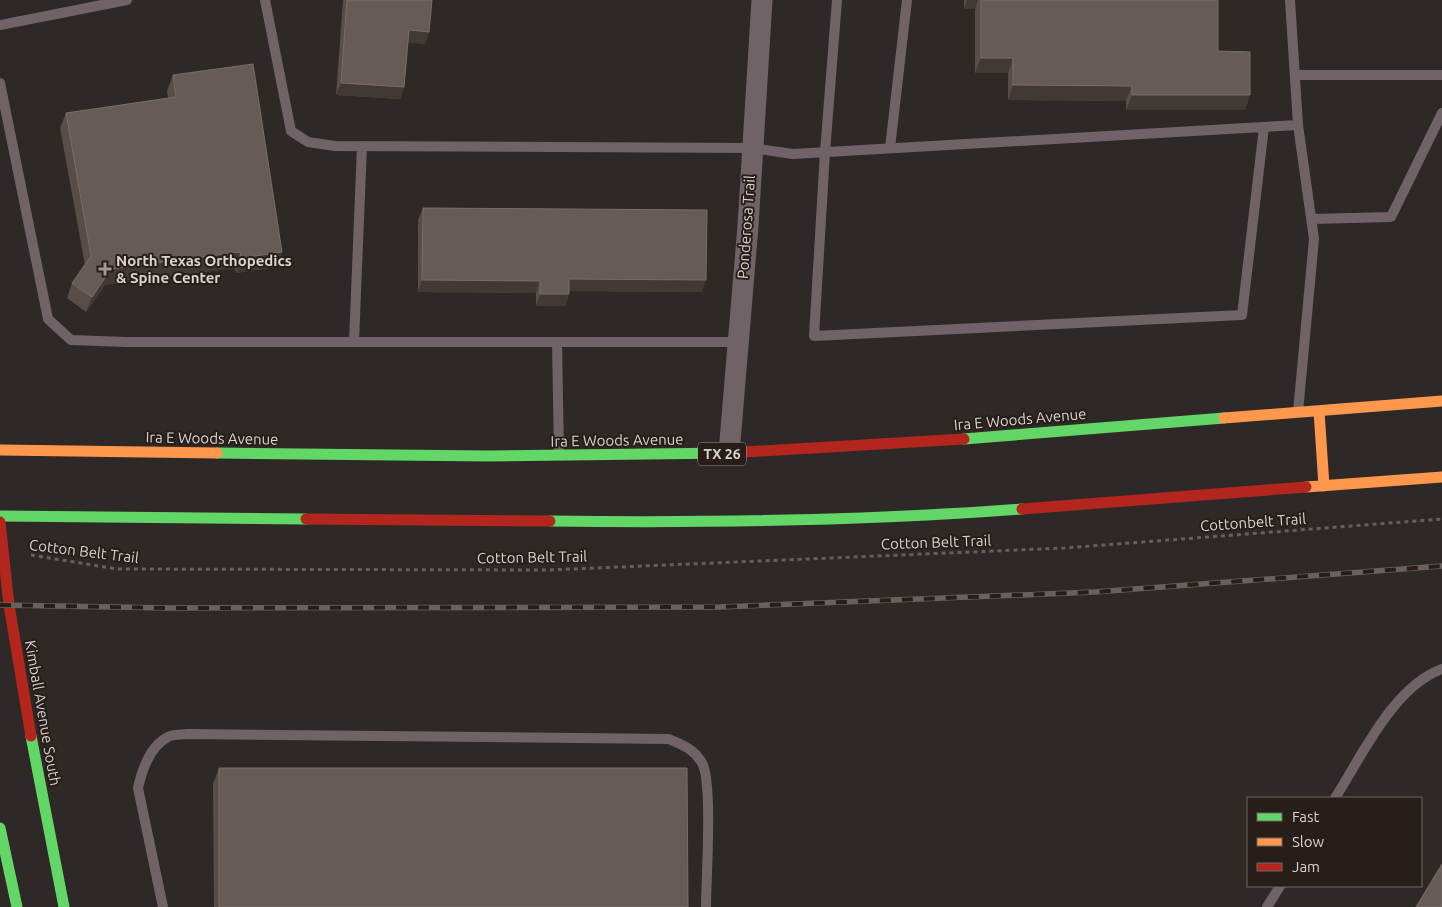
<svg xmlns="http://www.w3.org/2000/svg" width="1442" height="907" viewBox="0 0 1442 907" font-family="Ubuntu,sans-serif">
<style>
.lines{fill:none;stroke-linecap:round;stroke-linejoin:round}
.path{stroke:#675e60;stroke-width:3;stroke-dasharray:4 4;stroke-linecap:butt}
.lane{stroke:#706368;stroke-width:10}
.street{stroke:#706368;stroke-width:21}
.fast{stroke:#63d668;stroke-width:11}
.slow{stroke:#ff974d;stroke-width:11}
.jam{stroke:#b3261e;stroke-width:11}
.rail-casing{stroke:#6a6062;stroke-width:5.5}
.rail{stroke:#271e1a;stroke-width:4;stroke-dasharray:11;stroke-linecap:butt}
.wall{fill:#584d47}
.shaded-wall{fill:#413934}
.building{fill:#665b56;stroke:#786e69}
.poi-dot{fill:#9e9894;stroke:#271e1a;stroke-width:2}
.labels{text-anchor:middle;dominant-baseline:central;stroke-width:4;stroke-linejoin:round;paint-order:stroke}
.shield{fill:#271e1a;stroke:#a49d99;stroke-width:1}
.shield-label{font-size:14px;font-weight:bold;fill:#dad3d0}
.street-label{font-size:15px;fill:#dad3d0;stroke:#271e1a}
.poi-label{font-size:15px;font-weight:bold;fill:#dad3d0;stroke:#271e1a;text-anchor:start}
</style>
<rect width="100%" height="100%" fill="#2e2926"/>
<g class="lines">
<path class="path" d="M31,555L117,569L549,570L1065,548L1442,519"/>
<path class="lane" d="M265,0L291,131L308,142L335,146L751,148L793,154L1298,125L1314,239L1298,412
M837,0L825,152L814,336L1242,315L1264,127
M1290,0L1298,125
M0,25L127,0
M1295,75H1442
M0,83L48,319L71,340L126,342H738
M890,148L907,0
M1312,219L1391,217L1442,113
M354,342L362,146
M557,342L559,454
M1335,798C1362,756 1393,687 1442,669
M163,907L138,788C142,770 150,746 168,737C173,734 182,735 188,734L669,739C683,745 694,749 702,763C713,782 706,880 706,907
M1267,907L1280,886"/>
<path class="street" d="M729,453L748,226L762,0"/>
<path class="fast" d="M964,439L1224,418
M217,453L488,456L728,453
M0,516L306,519
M550,521C707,523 865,521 1022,509
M31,736L64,907
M0,828L17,907"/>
<path class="slow" d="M1319,411L1324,486
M1224,418L1442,401
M0,450L217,453
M1306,487L1442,477"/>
<path class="jam" d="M728,453L964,439
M1022,509L1306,487
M306,519L550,521
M0,522L9,605L31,736"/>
<defs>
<path id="rail" d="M0,605L170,608L720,607L1095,592L1442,566"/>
</defs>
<use href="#rail" class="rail-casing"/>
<use href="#rail" class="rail"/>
</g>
<path class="wall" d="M343,0H432L429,32L425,44L408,42L404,87L400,99L336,95Z
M964,0H1218V51L1250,95L1245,110H1126V101L1008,100V73H975V9H964Z
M173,75L282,252L277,267L236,273L235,268L105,285L86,312L67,298L72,283L85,265L60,128L66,113L168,98L167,91Z
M423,208L702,292L569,291V294L565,306H536V293L418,292V220Z
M219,768L688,907H214L213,784Z"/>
<path class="shaded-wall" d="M967,0H978L975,9H964Z
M409,30L429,32L425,44L404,42Z
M981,58H1013L1008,73H975Z
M341,83L404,87L400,99L336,95Z
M1013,85L1132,86L1126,101L1008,100Z
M1132,95H1250L1245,110H1126Z
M240,252L235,268L105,285L86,312L92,297L111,269Z
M282,252L277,267L236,273L241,258Z
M569,279L706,280L702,292L565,291Z
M422,280L540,281L536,293L418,292Z
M540,294H569L565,306H536Z"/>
<path class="building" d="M347,0H432L429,32L409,30L404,87L341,83Z
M981,0H1218V51L1250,52V95H1132V86L1013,85V58H981Z
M253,64L282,252L241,258L240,252L111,269L92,297L72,283L91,256L66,113L176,97L173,75Z
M423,208L707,210L706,280L569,279V294H540V281L422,280Z
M219,768H687L688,907H219Z
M1442,864V907H1416Z"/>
<path class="poi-dot" d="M102.5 261.5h5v5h5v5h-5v5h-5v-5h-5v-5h5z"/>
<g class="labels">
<rect class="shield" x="698" y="442.5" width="48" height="23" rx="4"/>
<g class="shield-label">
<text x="722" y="454">TX 26</text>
</g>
<g class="street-label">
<text transform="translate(746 227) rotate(-86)">Ponderosa Trail</text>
<text transform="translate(1020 419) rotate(-5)">Ira E Woods Avenue</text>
<text transform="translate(212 438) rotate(1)">Ira E Woods Avenue</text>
<text transform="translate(617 440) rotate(-1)">Ira E Woods Avenue</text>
<text transform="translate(1253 522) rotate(-4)">Cottonbelt Trail</text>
<text transform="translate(936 542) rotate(-2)">Cotton Belt Trail</text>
<text transform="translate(84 551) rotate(7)">Cotton Belt Trail</text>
<text transform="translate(532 557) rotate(-1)">Cotton Belt Trail</text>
<text transform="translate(43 713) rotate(80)">Kimball Avenue South</text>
</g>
<g class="poi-label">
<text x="116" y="260">North Texas Orthopedics<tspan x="116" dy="17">&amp; Spine Center</tspan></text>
</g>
</g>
<rect x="1247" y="797" width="175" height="90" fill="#271e1a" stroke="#6f6663"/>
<rect x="1257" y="813" width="25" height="8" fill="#63d668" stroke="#6f6663"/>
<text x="1292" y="822" font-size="15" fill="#dad3d0">Fast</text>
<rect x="1257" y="838" width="25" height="8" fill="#ff974d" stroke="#6f6663"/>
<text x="1292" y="847" font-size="15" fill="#dad3d0">Slow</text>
<rect x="1257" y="863" width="25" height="8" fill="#b3261e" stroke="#6f6663"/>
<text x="1292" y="872" font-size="15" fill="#dad3d0">Jam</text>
</svg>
